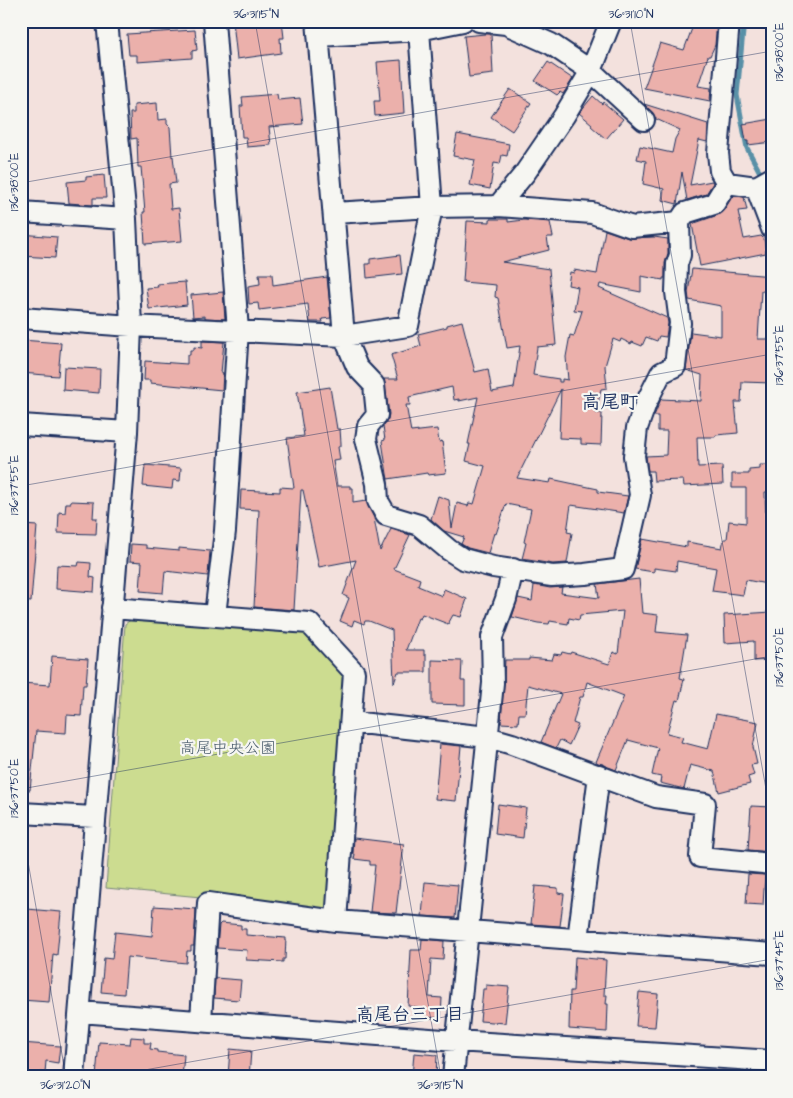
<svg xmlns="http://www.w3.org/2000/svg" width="793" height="1098" viewBox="0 0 793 1098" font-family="'Architects Daughter','Klee One',sans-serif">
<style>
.green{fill:#ccdc90;stroke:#748677}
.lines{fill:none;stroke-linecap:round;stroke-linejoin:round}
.stream{stroke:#5890a7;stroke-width:5}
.building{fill:#ebb0ab;stroke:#1b2f5e}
.minor-casing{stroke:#1b2f5e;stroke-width:24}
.minor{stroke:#f6f6f2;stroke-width:20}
.ticks{fill:none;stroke:#1b2f5e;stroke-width:1;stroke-opacity:0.45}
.labels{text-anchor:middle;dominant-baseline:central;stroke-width:4.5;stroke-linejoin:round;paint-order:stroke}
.park-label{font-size:16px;fill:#475a6a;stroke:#f6f6f2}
.neighbourhood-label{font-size:18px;font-weight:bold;fill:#1b2f5e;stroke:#f6f6f2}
.quarter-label{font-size:19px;font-weight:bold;fill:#1b2f5e;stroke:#f6f6f2}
.neatline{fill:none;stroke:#1b2f5e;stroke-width:2}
.ticks-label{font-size:12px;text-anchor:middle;fill:#1b2f5e}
</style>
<rect width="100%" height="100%" fill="#f3e1dd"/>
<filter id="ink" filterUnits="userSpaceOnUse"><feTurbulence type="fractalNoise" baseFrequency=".02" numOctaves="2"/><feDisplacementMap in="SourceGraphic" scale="10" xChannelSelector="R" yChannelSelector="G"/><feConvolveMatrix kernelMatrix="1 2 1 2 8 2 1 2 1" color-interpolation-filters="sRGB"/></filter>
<g filter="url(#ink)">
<path class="green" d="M132,619L308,631L346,673L327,909L106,888L125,624Z"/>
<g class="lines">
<path class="stream" d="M744,21L737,95L747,148L763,178
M767,186L772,195"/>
</g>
<path class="building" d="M233,21H282L284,38H280L281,53L237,59Z
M701,21H717L715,45L710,56H708L698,86L711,88L710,101L644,88L660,43L684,50L694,23L699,26Z
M195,30L197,50L192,51V58L137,62V55H129L127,34Z
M485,34H491L493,74L469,77L464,36Z
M401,60L404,113L375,116L374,101H380L377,62Z
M548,62L573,79L563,94L560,92L557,95L535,81Z
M510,89L531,103L512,131L491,117Z
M277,94L278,100L300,98L303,124L269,127L271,145L247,147L246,137H242L240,106H243L242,97Z
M593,96L602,104L603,102L623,119L606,139L591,126L592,124L579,113Z
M157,103L158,120L167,119V124L170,127L172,157L173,156L176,183L169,184L171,209L179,208L182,241L145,244L143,212H145L141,167H138L137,138L131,139L130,113H134V105Z
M644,104L708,124L707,142L699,140L690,185L712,181L713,183L706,194L687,200L682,172L677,204L662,200L664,189L643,184L646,161L637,159L640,146L672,153L675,139L680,130L656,119L652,112Z
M772,119V142L748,145V141H746L743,124Z
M457,134L509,144L507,156L502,155L500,164L494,163L490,189L470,185L475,160L453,156Z
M104,175L106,198H93V205L69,203L67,182L86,180V177Z
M737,196L744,197L747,210L738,211L744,239L761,236L764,239L766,253L700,266L692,224L718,215L724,210L732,197Z
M490,219H508V222L524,220L550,222L553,237H547L549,250L502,262L549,269L556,345L537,347L533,375L559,379V382H562V379L568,380L566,357L570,335L574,336L582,311L574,310L578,287L568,285L570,272L574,273V270L597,274L605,230L628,238L654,237L668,239V253L665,263V278H663V280L641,276V292L600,284L599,288L667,318L668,323L666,337L659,336L657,341L646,337L642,346L632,342L631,344L621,339L620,342L613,339L605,366L607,388L601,389L596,413H602L601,445L581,444V439L559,438L561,389L517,478L550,483L551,479L598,489V492L628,496L624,513L571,505L567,532L572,533L567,563L553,564L522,559L526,543L524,542L531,509L506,504L496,534L494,533L488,553L468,548L461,544L464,537L444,531L431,519L438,496L449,500L452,528L457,503L468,506L469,503L474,504L485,466L466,461L470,444H468L478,397L459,401V399L454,400L452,387L409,397L410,405H406L411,432L437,429L439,442L442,441L446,473L428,475L427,473L388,479L387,474L382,441L385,440L383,426L388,419L389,414L384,379H398L391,355L421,346L418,334L447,327V325L462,321L475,372L488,369L492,392L514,388L520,346L507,348L498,298L495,297L496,285L463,282L467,221L490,222Z
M21,234L57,237L55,258L21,256Z
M400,255L402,274L367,278L366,264H370V259Z
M692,269L772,276V292L761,291L758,339H772V383L742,382L741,402H735L738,433L716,435L715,437H697L698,467L722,466L723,484L684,486L683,480L654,481L653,471H648L646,456L666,455L667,431H658V416H654L661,399L701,401L702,375L686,370L691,332L721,336V306L689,300L688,292Z
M259,274H272L273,285L327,277L331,318L322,319L323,322H310L308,304L259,310L258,303L249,304L248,286L260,284Z
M185,282L187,305L149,309L146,288L158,287L157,284Z
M223,292L225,319L205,318V316L193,317L191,295Z
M21,340L61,343L58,376L21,373Z
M202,341L224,342L221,373H223L222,390L150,383V380H144L145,361L187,364V355H190V350H194V347L202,348Z
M64,367L100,369L99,393L63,390Z
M330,387L337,429H340L341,443V446L338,447L340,460L333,461L337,486H350V488H353V503L366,501L374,518L380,551L391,529L410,535L394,569L420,579L418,586L442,596L444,589L467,599L461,617L453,615L448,624L422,614L420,619L418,618L406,650H424V655H426V672H398L394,683L392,630L369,621H365L364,624L354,620L352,626L340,621L349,598L343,595L356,560L319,567L303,490H301L294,610L254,607L259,510L240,509L241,490L280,492V487L294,488L287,438L304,436L297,392Z
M145,465L181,468L180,481L173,480L172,489L143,486Z
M760,465H772V492H765L766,525L772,526V585L746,580L743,595L712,591L716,568L677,561L676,571L654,568V572L635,569L642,539L687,547V542L722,548L724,539H727L729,521L746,523V488H732V474H749V470L760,469Z
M71,501L94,502L93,518H97L96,534L58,533L59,512L65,513L66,503H71Z
M23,525L37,526L31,602L21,601Z
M131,544L146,545V548L179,551V548L210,551L208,576L165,571L163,593L140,591L142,562L130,561Z
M79,562L91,563L90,577L95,578L94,592L56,589L57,565L78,566Z
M639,579L642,613L658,615L656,632L687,635L680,678L684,679L679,701L676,700L667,733L683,737L681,742L708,749L716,714L758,722L753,747L757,764L751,765L754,775L748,777L750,784L719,792L714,771L690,765L684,789L660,783L661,777L652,775L658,748L628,740L616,770L596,762L624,696L587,682L583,697H580L573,723L578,725L569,745L560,740L556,748L541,742L561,694L528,685L525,714H519L518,724L501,723L505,660H529V658L552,660L554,654L561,655L562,652L570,654L571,652L609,664L613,652L618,654L623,611L580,615L579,620L569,618L568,624L550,621L549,624L538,623L512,617L518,598L532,601L534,585L550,588L562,587L561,593L599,598L597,584Z
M772,612V657H770V660L754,661V641L725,643L724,615Z
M52,656L88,659L86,685H83L81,716L67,715L66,733L36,731L30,790L21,789V683L50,685Z
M432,660L462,661L461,681H465V705L432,704Z
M440,744L461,746L456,801L435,799Z
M498,804L526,808L523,838L495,834Z
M751,806L772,807V852L748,850Z
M354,838L404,844L396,913L370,912L375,865H370V861L354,859L355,854H353Z
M748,874L765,875L763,905L746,904Z
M425,882L458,885L455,918L422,916Z
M535,886L558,888V893L564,894L560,926L531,924Z
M154,906L196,909L194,946H191V951H187L186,963L127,957L124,994L101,992L104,958L112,959L115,932L152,936Z
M27,909L61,912L57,955L53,954L49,1002L21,1000Z
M221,923L241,925V929H246V935L286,938L285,959H283V962L246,960L247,950L217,948L219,925Z
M422,939L444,941L443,960L431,959L429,997L442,998L441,1018L417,1017V1007L408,1006L411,950H421Z
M575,957L606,960L604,995H607L606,1004H608L607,1032L569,1029L570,991H573Z
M215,978L241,980L239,1000L214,998Z
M486,985L509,987L505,1023L480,1021L483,989H486Z
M639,992L658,994L655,1027L636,1026Z
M131,1037L144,1038V1043H151L150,1049L157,1050V1052L184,1055L182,1077H96L99,1042L130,1044Z
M21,1043L60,1046L58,1063L46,1061L45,1073L41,1072V1077H21Z
M230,1049L251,1051L249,1077H228Z
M414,1053L437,1055L436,1077H412Z"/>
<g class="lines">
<defs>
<path id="minor" d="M214,21L238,330L225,531L215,615
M317,21L344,336L357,367L374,385L377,415L368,426L366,439L377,484L378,501L386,515L419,525L449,550L463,559L493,567L552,576L585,574L623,569L640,495L634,456L637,428L646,403L661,373L675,366L680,323L676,292L677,264L680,255L679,222L685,213L714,204L727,183L756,187L772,178
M479,21L506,24L551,44L591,71L644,120
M319,36L419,30L463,21
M727,183L720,171L718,153L729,21
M756,187L772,229
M498,206L525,173L564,116L591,71L611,21
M21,212L126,219
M334,213L432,207L498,206L592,213L632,227L679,222
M21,318L131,326L344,336L408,326L432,207L419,30
M21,425L127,432
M112,608L309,623L354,672L336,921
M351,722L488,737L512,744L656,797L705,804L700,857L772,864
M21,813L94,817
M578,939L599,775
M80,1012L456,1041L772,1061
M201,1021L208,903L336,921L772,954
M74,1077L127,432L131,326L126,219L107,21
M453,1077L493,683L492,637L506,599L513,569"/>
</defs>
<use href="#minor" class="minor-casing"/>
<use href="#minor" class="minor"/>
</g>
</g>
<path class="ticks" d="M255,21L441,1077M630,21L772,823M21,183L772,51M21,486L772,354M21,789L772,656M21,822L66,1077M105,1077L772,959"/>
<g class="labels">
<g class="park-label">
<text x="228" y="748">高尾中央公園</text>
</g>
<g class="neighbourhood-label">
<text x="410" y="1014">高尾台三丁目</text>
</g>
<g class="quarter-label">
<text x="610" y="402">高尾町</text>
</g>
</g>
<rect width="793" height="1098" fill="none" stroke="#f6f6f2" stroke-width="55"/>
<rect x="28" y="28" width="738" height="1042" class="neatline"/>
<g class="ticks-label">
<text x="256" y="18">36°31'15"N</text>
<text x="631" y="18">36°31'10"N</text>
<text transform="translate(779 52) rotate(-90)" y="4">136°38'00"E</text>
<text transform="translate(14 182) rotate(-90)" y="4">136°38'00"E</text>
<text transform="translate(779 355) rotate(-90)" y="4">136°37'55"E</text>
<text transform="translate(14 485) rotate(-90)" y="4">136°37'55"E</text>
<text transform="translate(779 657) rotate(-90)" y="4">136°37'50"E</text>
<text transform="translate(14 788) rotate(-90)" y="4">136°37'50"E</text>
<text transform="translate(779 960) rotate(-90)" y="4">136°37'45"E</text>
<text x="65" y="1089">36°31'20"N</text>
<text x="440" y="1089">36°31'15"N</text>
</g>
</svg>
